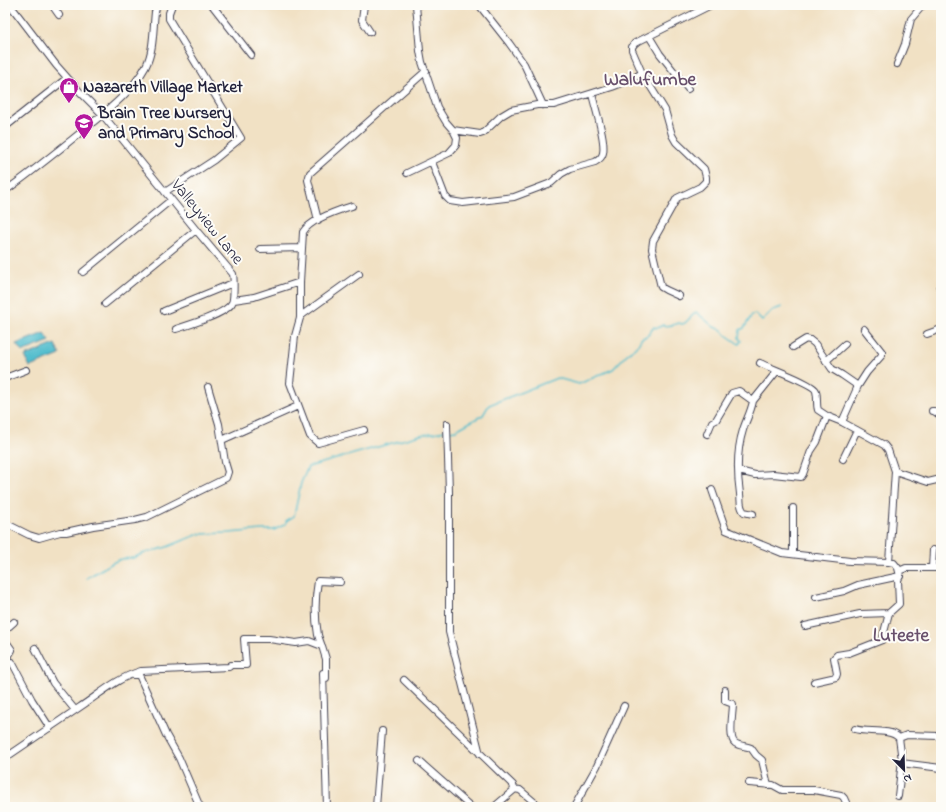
<svg xmlns="http://www.w3.org/2000/svg" width="946" height="812" viewBox="0 0 946 812" font-family="'Indie Flower',sans-serif">
<style>
.water{fill:#52bdcd;stroke:#3a7084}
.lines{fill:none;stroke-linecap:round;stroke-linejoin:round}
.stream{stroke:#52bdcd;stroke-width:1.5}
.minor-casing{stroke:#413f50;stroke-width:8}
.minor{stroke:#fff;stroke-width:6}
.labels{text-anchor:middle;dominant-baseline:central;stroke-width:4;stroke-linejoin:round;paint-order:stroke}
.poi-label{font-size:17px;font-weight:bold;fill:#22223b;stroke:#fdfcf7;text-anchor:start}
.street-label{font-size:17px;fill:#22223b;stroke:#fdfcf7}
.quarter-label{font-size:19px;font-weight:bold;fill:#69516d;stroke:#fdfcf7}
</style>
<rect width="100%" height="100%" fill="#fdfcf7"/>
<filter id="ink" filterUnits="userSpaceOnUse"><feTurbulence type="fractalNoise" baseFrequency=".025" numOctaves="2"/><feDisplacementMap in="SourceGraphic" scale="8" xChannelSelector="R" yChannelSelector="G"/><feConvolveMatrix kernelMatrix="1 2 1 2 8 2 1 2 1" color-interpolation-filters="sRGB"/></filter>
<filter id="wash" filterUnits="userSpaceOnUse"><feTurbulence type="fractalNoise" baseFrequency=".012" numOctaves="4" result="noise"/><feDisplacementMap in="SourceGraphic" scale="16" xChannelSelector="R" yChannelSelector="G"/><feGaussianBlur stdDeviation="0.9" result="paint"/><feColorMatrix in="noise" values="0 0 0 0 0 0 0 0 0 0 0 0 0 0 0 0 0 1.4 0 .05"/><feComposite in="paint" operator="in"/></filter>
<g filter="url(#wash)">
<rect width="100%" height="100%" fill="#f1e1c4"/>
<path class="water" d="M44,333L50,341L22,352L16,344Z
M55,344L60,355L30,367L25,356Z"/>
<g class="lines">
<path class="stream" d="M449,431L456,430L483,415L489,405L557,378L579,384L613,369L630,351L637,347L641,339L648,335L654,327L657,328L663,325C668,327 673,325 679,323L682,324L685,323L696,312L714,327L722,330L726,335L739,344L741,341L739,338L740,330L744,328L752,315L755,314L762,321L773,310L782,307
M87,578L112,563L121,559L133,558L142,554L167,547L199,534L229,533L262,530H274L286,524V521L294,516L301,483L308,467L420,435L445,431"/>
</g>
</g>
<g filter="url(#ink)">
<g class="lines">
<defs>
<path id="minor" d="M9,5L14,10L56,65L79,91L102,114L196,230L233,274C234,279 234,299 232,303C226,314 189,325 176,329
M52,5L59,15
M212,5L251,55
M364,5L362,20L370,32
M479,5L509,43L524,64L543,105
M649,36L660,54L688,89
M897,64L905,44L911,19L923,5
M642,73L665,110L672,135L676,142L704,169L706,177V181L700,187L677,198L653,241L652,249L661,287L666,290L679,296
M5,127L67,78
M453,130L480,134L483,133L501,116L511,110L537,105H554L612,87L630,80L642,73L632,50V47L635,43L711,5
M432,162L445,196L450,201L463,203L514,197L551,183L561,174L570,169L595,162C599,160 602,158 603,153C606,140 595,108 592,94
M407,173L449,153L456,145L457,138L453,130L446,122L437,107L422,62L420,51L416,5
M5,191C31,173 55,153 80,133C104,113 131,94 146,66C154,50 153,29 155,12L157,5
M165,192L214,160L241,138L169,19V13L172,5
M352,206C339,210 310,220 303,232L300,282V318L295,336L290,383L310,436L318,443L364,430
M318,220L308,180L310,173L426,71
M260,249L302,248
M83,272L171,200
M940,288L941,287
M234,300L254,297L300,282
M105,304L196,230
M164,311L233,283
M300,318L302,315L359,274
M927,334L941,329
M793,347L806,339L810,340L815,344L832,369L842,375L858,386
M826,361L845,344
M760,363C770,368 814,384 816,391C818,398 816,404 818,410L827,416L842,422L884,445L888,450L895,471L928,482L941,479
M5,378L26,370
M932,411H934L941,416
M842,422L858,386L867,372L882,355V352L864,329
M447,424L449,492V632L480,754
M707,434L712,422L716,420L732,393L739,391L753,401
M222,440L298,406
M843,459L857,430
M739,471L755,475L773,474L801,477L803,474L811,451L817,442L827,416
M712,490L726,530L782,553L850,561L889,562L894,563L898,568L900,576L898,580L899,604L889,613L882,640L849,653L837,655L834,658L837,674L836,677L814,682
M753,514L744,512C739,506 741,501 740,494C737,473 736,452 743,430C746,420 751,412 753,401L777,371
M5,518L7,524L29,535L39,538L60,532H66L93,526L135,520L147,517L226,478L228,472L225,462L219,424L208,387
M793,554V508
M889,562L895,471
M932,568H941
M899,571L906,568H932L933,550
M816,597L844,591L858,585L900,576
M805,626L860,614L889,613
M5,630L14,622
M5,640L12,650L8,657H5
M322,647C321,643 319,639 318,635C315,618 315,598 318,581L340,582
M35,648L53,683L75,710
M12,662L32,700L50,728
M323,673L327,807
M133,675H139L166,735L179,758L200,807
M404,680L513,785L514,790L494,807
M725,690V701L733,704C733,713 728,738 735,743C739,746 746,746 751,748L756,755L762,760L768,785
M855,729C867,733 890,728 899,738L902,760L898,796
M899,738L907,735L939,736
M5,758C30,741 55,724 80,707C100,694 117,678 141,671L229,667L231,665H246L244,639H269L296,643L309,641L322,646L326,659V678
M419,761L471,807
M901,763L941,768
M749,783L773,785L782,790H814L841,795L844,798L848,807
M514,789L520,790L540,807
M190,807L200,806
M376,807L382,731
M574,807L597,766L624,706"/>
</defs>
<use href="#minor" class="minor-casing"/>
<use href="#minor" class="minor"/>
</g>
</g>
<defs>
<symbol id="shop-pin" viewBox="-11 -11 22 30"><path d="M0 17L-7.5 6A9.5 9.5 0 1 1 7.5 6Z" fill="#b5179e" stroke="#fdfcf7"/><path d="M-5-2.5h2.3a2.7 3.5 0 0 1 5.4 0H5L5.5 6h-11ZM-1.5-2.5h3a1.5 2.3 0 0 0-3 0Z" fill="#fff"/></symbol>
<symbol id="school-pin" viewBox="-11 -11 22 30"><path d="M0 17L-7.5 6A9.5 9.5 0 1 1 7.5 6Z" fill="#b5179e" stroke="#fdfcf7"/><path d="M0-5L7-2L0 1L-7-2ZM-4 1L0 2.5L4 1V4Q0 6-4 4Z" fill="#fff"/></symbol>
</defs>
<g fill-rule="evenodd">
<use href="#shop-pin" x="58" y="76" width="22" height="30"/>
<use href="#school-pin" x="73" y="112" width="22" height="30"/>
</g>
<g class="labels">
<g class="poi-label">
<text x="83" y="87">Nazareth Village Market</text>
<text x="98" y="113">Brain Tree Nursery<tspan x="98" dy="20">and Primary School</tspan></text>
</g>
<g class="street-label">
<text transform="translate(207 222) rotate(51)">Valleyview Lane</text>
</g>
<g class="quarter-label">
<text x="650" y="80">Walufumbe</text>
<text x="901" y="636">Luteete</text>
</g>
</g>
<rect width="946" height="812" fill="none" stroke="#fdfcf7" stroke-width="20"/>
<g transform="translate(904 770) rotate(157)" stroke="#fdfcf7" stroke-width="3" paint-order="stroke">
<path d="M0-3L7 15L0 10L-7 15Z" fill="#22223b"/>
<text y="-6" font-size="11" font-weight="bold" text-anchor="middle" fill="#22223b">N</text>
</g>
</svg>
